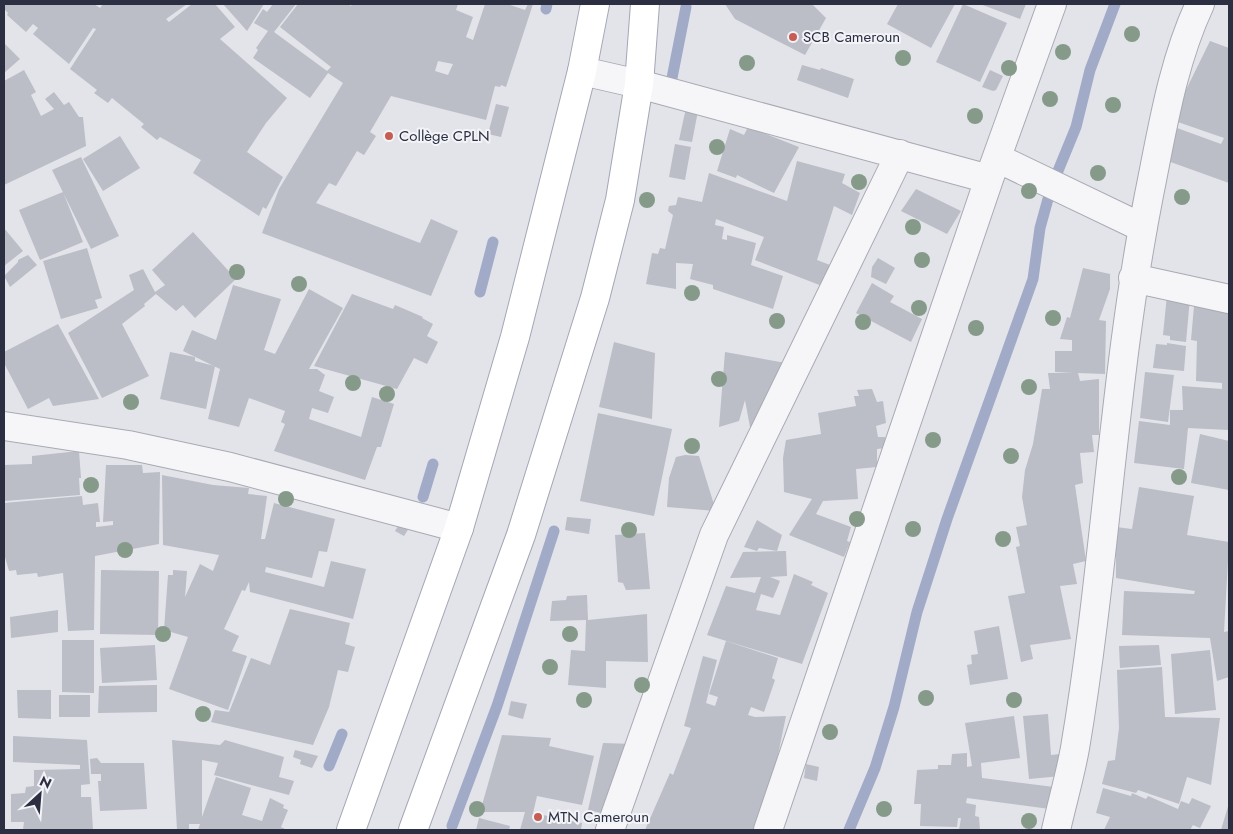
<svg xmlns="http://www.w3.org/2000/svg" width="1233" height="834" viewBox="0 0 1233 834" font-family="Jost,sans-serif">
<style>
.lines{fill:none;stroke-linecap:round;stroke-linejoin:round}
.stream{stroke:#a1abc8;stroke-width:11}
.building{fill:#bbbdc7;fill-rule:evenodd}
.minor-casing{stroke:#a8aab4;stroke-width:30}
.primary-casing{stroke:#a3a6b5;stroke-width:30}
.minor{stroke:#f6f6f9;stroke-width:28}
.primary{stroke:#fff;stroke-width:28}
.tree{fill:#869a8a}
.poi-dot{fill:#c65c52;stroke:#f3f4f8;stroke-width:2}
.labels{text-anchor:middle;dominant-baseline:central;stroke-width:4;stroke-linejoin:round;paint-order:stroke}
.poi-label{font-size:15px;fill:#2c2f42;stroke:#f3f4f8;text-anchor:start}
</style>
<rect width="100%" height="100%" fill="#e3e4ea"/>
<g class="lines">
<path class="stream" d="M546,9L547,4
M672,78L686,7
M480,292L493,242
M423,497L433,464
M329,766L342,734
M452,826L497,706L554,531
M849,830L875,768L894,707L917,612L947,519L1033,279L1040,228L1051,188L1076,127L1090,70L1115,4"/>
</g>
<path class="building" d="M4,4H94L100,8L103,4H187L166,19L169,22L192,4H215L235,27L220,39L287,98L266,123L247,152L283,177L266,209L263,207L259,216L193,173L201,160L160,137L157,140L141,127L144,124L112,98L108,103L94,93L97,90L70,69L96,29L93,28L69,64L33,34L38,28L33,24L26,32L7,15L8,13L4,9Z
M223,4H264L247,31Z
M273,4H296L274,32L327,71L331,67L280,27L298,4H348L351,6L352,4H458L456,10L473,17L466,37L473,40L485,4H507L525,10L528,4H533L506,87L501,85L500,87L495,86L486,120L391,96L370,132L376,136L364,155L357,151L336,186L329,183L316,203L420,243L431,219L458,231L431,296L262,233L279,189L343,83L328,73L310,98L253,58L258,50L256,48L268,31L254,23L263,9L267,12ZM438,61L453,64L448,75L435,71Z
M725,4H812L826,18L805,55L735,19Z
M898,4H955L931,48L887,24Z
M963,4L1007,23L980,82L936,62Z
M980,4H1026L1020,19Z
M1210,41L1229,48V183L1165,160L1177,128L1221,144L1224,138L1175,121L1182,98Z
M4,43L20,59L4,73Z
M802,65L820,70L821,68L854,79L848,98L797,80Z
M24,70L36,92L31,95L41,116L54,109L45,99L54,92L64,105L69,102L79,117H83L86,146L4,185V81Z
M990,70L1003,76L996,90L993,91L982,87Z
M496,104L509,107L501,137L488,134Z
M686,108L698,111L692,142L679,140Z
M748,127L799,147L774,193L737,175L736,178L717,171L730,129L744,135Z
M120,136L140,168L103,191L83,159Z
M675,144L691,147L685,180L669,177Z
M81,157L119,236L91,249L52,170Z
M797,161L845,174L842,183L860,193L852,215L834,206L817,260L830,265L822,286L755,260L764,237L716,219L715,225L724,227L722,239L727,240V235L756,243L751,265L783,276L773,309L713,289V285L690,279L693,264L676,263V289L646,284L652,253L658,254L660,248L665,249L673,215L668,211L669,206L676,205L678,197L702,202L709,173L787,201Z
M916,189L961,211L947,234L901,211Z
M63,192L83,242L40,260L19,210Z
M4,228L23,251L4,266Z
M193,232L236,279L195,318L183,305L176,311L156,294L144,304L145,306L122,324L149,376L102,398L68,333L134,290L129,275L143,269L155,292L165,285L152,270Z
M87,248L102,298L95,300L98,308L61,319L43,261Z
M28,255L37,265L10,287L4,276L18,262V260Z
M878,258L895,268L886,284L871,277L872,267Z
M1083,268L1110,274V289L1099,320L1106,321L1105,374L1078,373L1080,381L1099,379V435H1092L1094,452L1080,453L1083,483L1075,485L1086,561L1073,564L1077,584L1060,586L1071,639L1030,645L1033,659L1021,662L1008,596L1025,593L1016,547L1020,546L1016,527L1027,525L1022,497L1025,470L1033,444L1042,389H1050L1048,373H1073L1055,372V351H1072V340L1060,339L1067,317L1070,318Z
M872,283L894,296L890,302L922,319L911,342L856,313Z
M233,285L281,299L264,350L275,354L309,289L343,308L309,369H317L325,375L319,391L334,397L328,413L312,408L309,419L361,437L372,397L394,404L381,447H377L365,480L274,451L285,424L281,422L285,411L249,398L239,427L208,419L220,369L183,351L192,330L216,340Z
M352,294L393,309L395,305L423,317L422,318L433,324L427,336L438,342L427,364L414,358L397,389L314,366Z
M1167,295L1190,298L1186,342L1170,340V336L1163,335Z
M1194,306L1229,313V430L1188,428L1184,469L1134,463L1139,421L1170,425V410H1183L1182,386L1222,389V383L1196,381L1197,341L1191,340Z
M58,324L99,399L53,406L49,398L28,409L4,363V352Z
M614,342L655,353L652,419L599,407Z
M1167,343L1186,346L1184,371L1153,368L1156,344L1167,345Z
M170,352L195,357V361L215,366L206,409L160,399Z
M725,352L786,363L760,424L750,427L745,400L739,421L719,427Z
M1145,372L1174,375L1168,422L1140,418Z
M872,389L877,402L883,401L886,423L876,426L878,437H885V448L877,449V467L856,469L858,499L823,501L816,514L851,527L847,541L850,542L844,557L789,535L812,499L784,492L783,458L786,440L821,434L818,413L856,406L854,396H859L857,390Z
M598,413L672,429L654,516L580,501Z
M1200,434L1229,441V490L1191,483Z
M79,451L81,478H79L80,495L5,501L4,465L32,464V456Z
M685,455L699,456L716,511L667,507L669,478L676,457Z
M106,465H142L143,473L160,472L159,544L95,556L94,630L68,631L63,573L38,577L37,573L17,575L16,570L9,571L5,557L4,503L82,496L83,505L98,503L100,522H96V527L113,525V521L103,522Z
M162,475L213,485L249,488L248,494L267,496L261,539H265L274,503L335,519L327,552L319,551L312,578L266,567L265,572L324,587L331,561L366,569L353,619L250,592L249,582L245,591L242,590L224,629L239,636L232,651L247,656L228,710L169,689L188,637L164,630L168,575H173V570L187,571L185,597L200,564L213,571L219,555L163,545Z
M1139,487L1194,496L1187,535L1229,542L1224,632L1229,631V677L1217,681L1210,638L1122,635L1124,591L1194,594L1195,591L1116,578V527L1132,529Z
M567,517L591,519L589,534L565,530Z
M757,520L782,535L777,551L759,548L757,551L744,547Z
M400,523L409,528L404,536L395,531Z
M645,533L650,589L626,590L623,583L618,582L615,535Z
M786,551L787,576L770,577L780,581L776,591L773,598L761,594L756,610L780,615L794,574L813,582L811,585L828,593L802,664L707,635L726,586L755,593L761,577L730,578L743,552Z
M101,570L159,571L158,635L100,634Z
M587,595L588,620L647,614L648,662L606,661V688L568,685L571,650L585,651L586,620L550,621L552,601L566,600L567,596Z
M290,609L350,623L345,644L355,647L348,672L338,670L329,707L313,745L211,722L215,710L229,712L251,658L270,665Z
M58,610V632L11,638L10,617Z
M999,626L1008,679L970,685L967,665L972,664L971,655L978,654L974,631Z
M62,640H94V693L62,692Z
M726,641L778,658L772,678L775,680L764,712L751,707L748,715L755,717L786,716L768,803L763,801L756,829L754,827L753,830H645L670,773L673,775L691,728L684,726L703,656L717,660L706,703L715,706L718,697L709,694Z
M155,645L157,680L102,683L100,648Z
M1159,645L1161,665L1120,668L1119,646Z
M1210,650L1216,710L1175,714L1171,654Z
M1162,667L1165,717L1220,718L1211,785L1187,777L1179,804L1138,790L1136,793L1102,784L1108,761L1115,760L1119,728L1117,670Z
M157,685V712L98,713L99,686Z
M17,690H51V719L18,718Z
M59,695H90V717H59Z
M511,701L527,704L523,719L508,715Z
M1048,714L1051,755L1060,754L1061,776L1029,779L1023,716Z
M1014,716L1020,758L981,763L982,778L1054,787L1050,809L967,798L966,803L976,805L975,816L979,817L980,830H959L961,818H958L957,827L920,826L921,804H914L917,770L938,769V765H951L952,754L967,753V767L972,766L965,723Z
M502,735L551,738L549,746L594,756L582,805L537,796L533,813L582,823L581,830H520L525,812H480Z
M13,736L87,740L90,784L81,785V797H91L93,830H23L24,822H11V794L25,793L26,787L34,786V770L80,769V765L13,762Z
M172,740L220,745L225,740L284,757L279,777L294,781L289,795L214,775L218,763L202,760V817L216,777L251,788L242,815L262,821L270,798L284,805L283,808L288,810L281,827L287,830H198L200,824H189V830H177Z
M603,743L634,744L610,815L588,810Z
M295,750L318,756L312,768L300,764L301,760L293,757Z
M97,758L101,763H144L147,809L100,811L98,781H101V774H91L90,759Z
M806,764L819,767L817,781L804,778Z
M1103,788L1131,796L1132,793L1146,799L1148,796L1178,809L1181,801L1189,804L1192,798L1211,806L1200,828L1193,825L1190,830H1104L1110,817L1096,813Z
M1229,803V830H1221Z
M479,818L510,826L509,830H476Z"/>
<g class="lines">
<defs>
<path id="minor" d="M582,71L639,84L989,179
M997,158L1143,228
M1133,278L1229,299
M4,426L128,445L230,467L459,528
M610,830L714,535L900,154
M768,830L989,179L1052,4
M1056,830C1062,803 1070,776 1075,748C1106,565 1113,378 1149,195C1162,131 1172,64 1200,4"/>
<path id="primary" d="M351,830L459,528L515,337L582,71L595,4
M413,830L521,535L595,298L620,200L639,84L645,4"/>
</defs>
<use href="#minor" class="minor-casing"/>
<use href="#primary" class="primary-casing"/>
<use href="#minor" class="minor"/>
<use href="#primary" class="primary"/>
</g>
<g class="tree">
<circle cx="1132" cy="34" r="8"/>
<circle cx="1063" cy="52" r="8"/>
<circle cx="903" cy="58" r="8"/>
<circle cx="747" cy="63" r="8"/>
<circle cx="1009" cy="68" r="8"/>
<circle cx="1050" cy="99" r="8"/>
<circle cx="1113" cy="105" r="8"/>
<circle cx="975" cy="116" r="8"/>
<circle cx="717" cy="147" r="8"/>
<circle cx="1098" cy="173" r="8"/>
<circle cx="859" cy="182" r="8"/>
<circle cx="1029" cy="191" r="8"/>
<circle cx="1182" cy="197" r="8"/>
<circle cx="647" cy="200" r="8"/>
<circle cx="913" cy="227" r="8"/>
<circle cx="922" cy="260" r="8"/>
<circle cx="237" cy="272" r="8"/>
<circle cx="299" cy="284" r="8"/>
<circle cx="692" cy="293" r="8"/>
<circle cx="919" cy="308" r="8"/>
<circle cx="1053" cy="318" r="8"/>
<circle cx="777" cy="321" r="8"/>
<circle cx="863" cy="322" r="8"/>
<circle cx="976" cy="328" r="8"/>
<circle cx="719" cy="379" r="8"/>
<circle cx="353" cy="383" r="8"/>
<circle cx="1029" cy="387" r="8"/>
<circle cx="387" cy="394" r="8"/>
<circle cx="131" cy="402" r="8"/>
<circle cx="933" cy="440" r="8"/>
<circle cx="692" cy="446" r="8"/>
<circle cx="1011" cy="456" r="8"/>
<circle cx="1179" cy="477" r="8"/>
<circle cx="91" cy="485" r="8"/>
<circle cx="286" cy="499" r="8"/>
<circle cx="857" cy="519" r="8"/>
<circle cx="913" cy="529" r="8"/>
<circle cx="629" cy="530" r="8"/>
<circle cx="1003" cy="539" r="8"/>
<circle cx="125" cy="550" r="8"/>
<circle cx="163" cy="634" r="8"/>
<circle cx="570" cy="634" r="8"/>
<circle cx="550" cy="667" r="8"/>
<circle cx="642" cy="685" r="8"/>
<circle cx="926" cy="698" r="8"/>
<circle cx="584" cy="700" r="8"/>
<circle cx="1014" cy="700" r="8"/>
<circle cx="203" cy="714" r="8"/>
<circle cx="830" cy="732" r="8"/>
<circle cx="477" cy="809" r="8"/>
<circle cx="884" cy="809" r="8"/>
<circle cx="1029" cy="821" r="8"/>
</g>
<g class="poi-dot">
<circle cx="793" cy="37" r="5"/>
<circle cx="389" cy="136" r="5"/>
<circle cx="538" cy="817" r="5"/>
</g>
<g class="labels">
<g class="poi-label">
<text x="803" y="37">SCB Cameroun</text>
<text x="399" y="136">Collège CPLN</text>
<text x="548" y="817">MTN Cameroun</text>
</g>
</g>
<rect width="1233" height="834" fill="none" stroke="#2c2f42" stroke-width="10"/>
<g transform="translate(40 794) rotate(26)" stroke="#f3f4f8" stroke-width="4" paint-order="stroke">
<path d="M0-4L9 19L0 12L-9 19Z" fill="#2c2f42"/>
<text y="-8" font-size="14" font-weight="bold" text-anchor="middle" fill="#2c2f42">N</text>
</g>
</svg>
